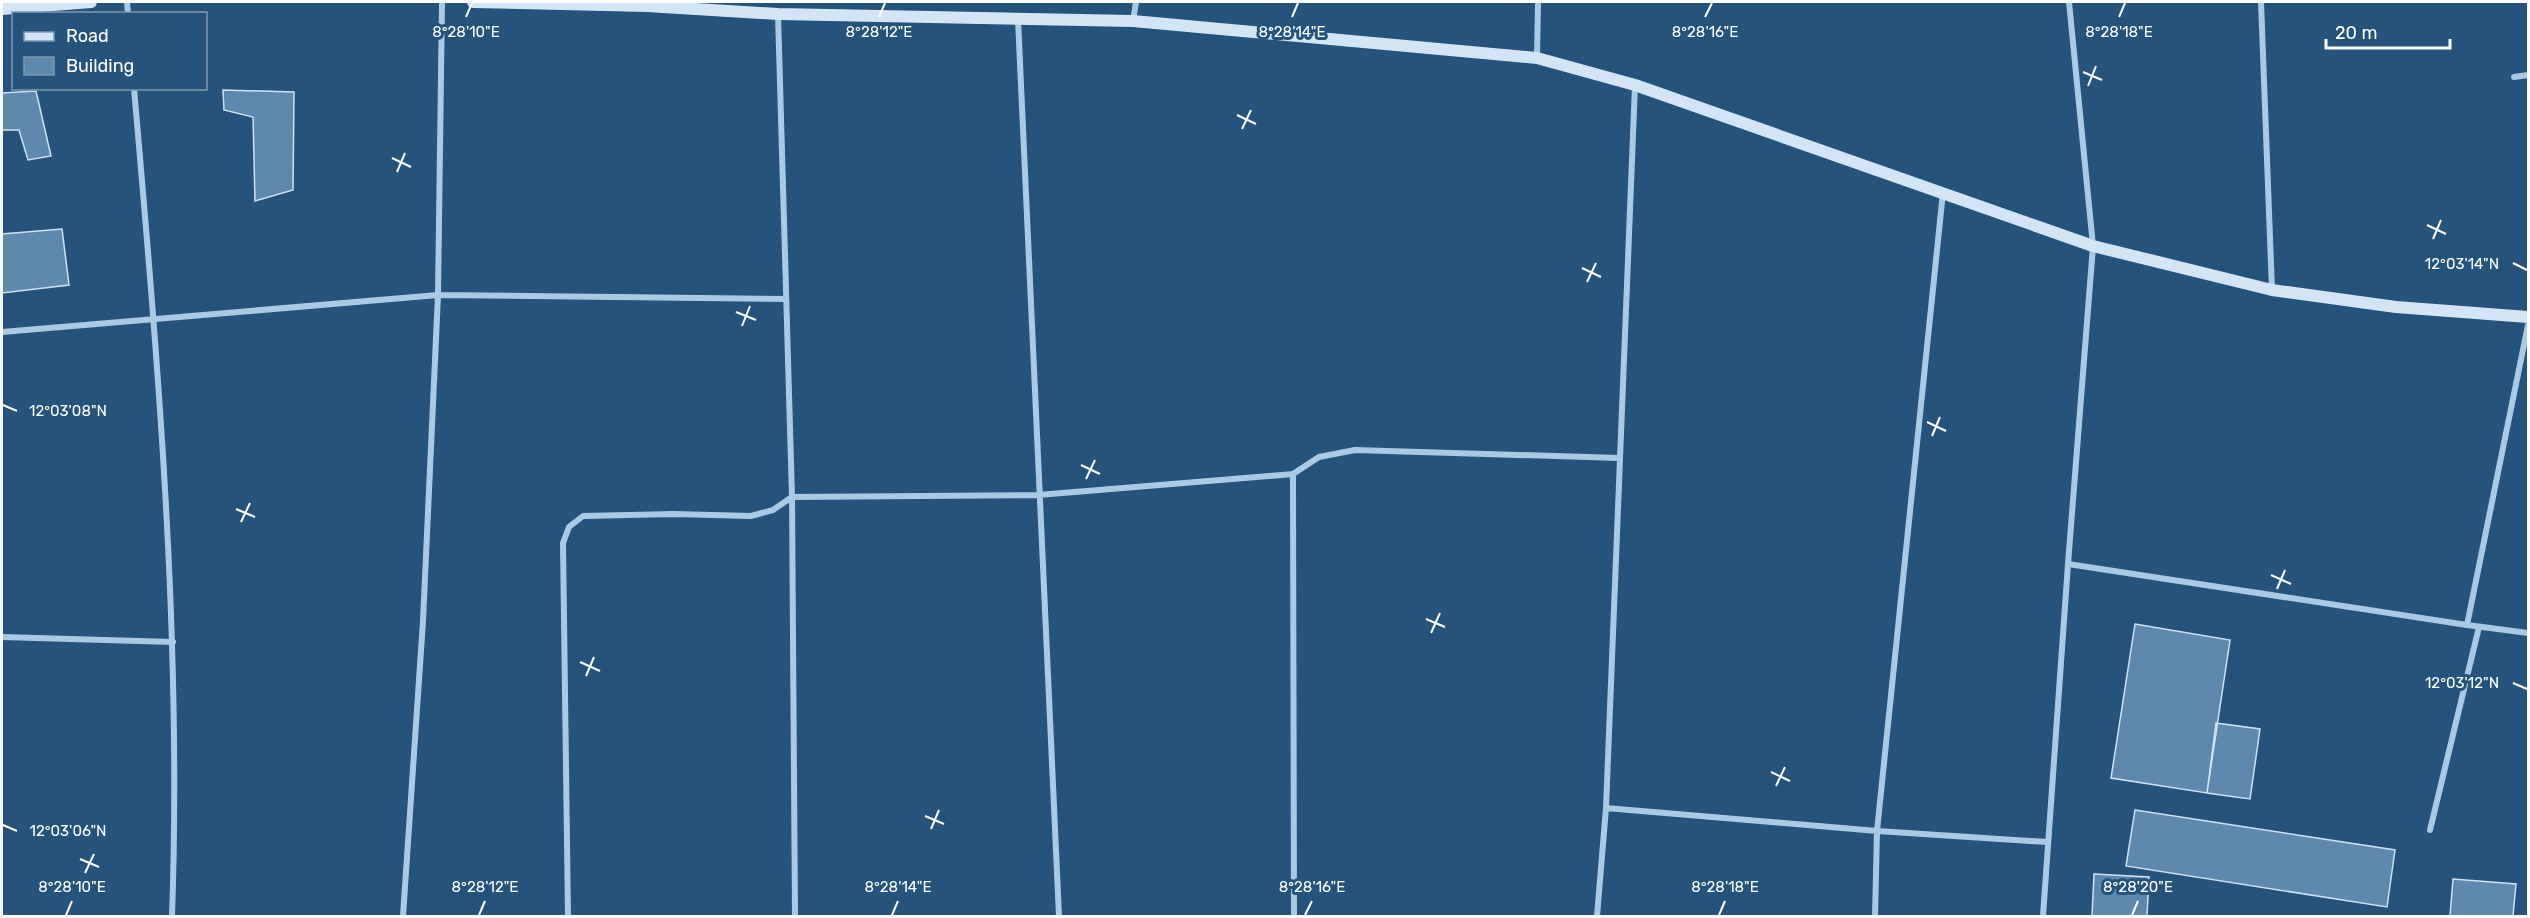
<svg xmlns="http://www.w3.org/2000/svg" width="2530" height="918" viewBox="0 0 2530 918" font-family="Rubik,sans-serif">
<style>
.building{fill:#5e88ad;stroke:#cde2f4;stroke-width:1.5}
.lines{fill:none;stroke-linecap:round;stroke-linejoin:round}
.street{stroke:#aac9e4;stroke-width:6}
.secondary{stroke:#d3e4f4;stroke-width:12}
.ticks{fill:none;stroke:#fff;stroke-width:2}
.ticks-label{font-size:15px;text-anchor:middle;fill:#fff;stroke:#26537b;stroke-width:6;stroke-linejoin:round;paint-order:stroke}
</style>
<rect width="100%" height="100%" fill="#26537b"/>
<path class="building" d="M223,90L294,92L293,190L255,201L253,117L224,110Z
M36,91L51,156L28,160L19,130H2V93Z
M62,229L69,285L2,293V234Z
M2135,624L2230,640L2207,793L2111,778Z
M2216,723L2260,729L2250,799L2207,793Z
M2135,810L2395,850L2387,907L2126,866Z
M2094,874L2149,877L2147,916H2092Z
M2453,879L2516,884L2513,916H2450Z"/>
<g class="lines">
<path class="street" d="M127,2L128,14
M2261,2L2272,290
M778,14L792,497L795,916
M1018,19L1059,916
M1133,21L1136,2
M1537,58L1538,2
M2514,77L2528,75
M134,88C158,364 182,640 172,916
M2528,325L2467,625L2528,633
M2,332L438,295L786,299
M1293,474L1319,457L1355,450L1619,458
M2068,564L2467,625
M2,637L173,642
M1606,808L1877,831L2047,842
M2430,830L2479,627
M403,916L423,621L438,295L442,2
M568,916L563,543L569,527L583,516L674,514L751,516L773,510L792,497L1038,495L1293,474L1294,916
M1597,916L1606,808L1635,85
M1875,916L1877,831L1943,192
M2043,916L2068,564L2093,246L2069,2"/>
<path class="secondary" d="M473,2L647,6L778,14L1133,21L1537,58L1635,85L2093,246L2272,290L2396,307L2528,317
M2,9L91,2"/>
</g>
<path class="ticks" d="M466,17L472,3M879,17L885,3M1292,17L1298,3M1705,17L1712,3M2119,17L2125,3M2083,72L2102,80M2088,86L2096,66M1237,115L1256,124M1242,129L1251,110M392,158L411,167M397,172L405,153M2427,225L2446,234M2433,239L2441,220M2513,263L2527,270M1582,268L1601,277M1587,282L1596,263M736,312L756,320M742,326L750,306M3,405L17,411M1927,422L1946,431M1932,436L1940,417M1081,465L1100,474M1086,479L1095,460M236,509L255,517M241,522L250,503M2271,575L2291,584M2277,589L2285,570M1426,619L1445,627M1431,633L1440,613M580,662L600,671M586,676L594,657M2513,683L2527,689M1771,772L1790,781M1776,786L1785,767M925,816L944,824M3,825L17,831M931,829L939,810M80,859L99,867M85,873L94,854M66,915L72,901M479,915L485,901M892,915L898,901M1305,915L1312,901M1719,915L1725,901M2132,915L2138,901"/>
<g class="ticks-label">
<text x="466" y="37">8°28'10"E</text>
<text x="879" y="37">8°28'12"E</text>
<text x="1292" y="37">8°28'14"E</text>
<text x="1705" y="37">8°28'16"E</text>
<text x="2119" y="37">8°28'18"E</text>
<text x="2462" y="269">12°03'14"N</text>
<text x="68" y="416">12°03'08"N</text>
<text x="2462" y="688">12°03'12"N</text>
<text x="68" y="836">12°03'06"N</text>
<text x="72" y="892">8°28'10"E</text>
<text x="485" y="892">8°28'12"E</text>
<text x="898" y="892">8°28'14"E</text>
<text x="1312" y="892">8°28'16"E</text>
<text x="1725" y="892">8°28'18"E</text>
<text x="2138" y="892">8°28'20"E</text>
</g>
<rect width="2530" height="918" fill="none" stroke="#ffffff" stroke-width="6"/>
<rect x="12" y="12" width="195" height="78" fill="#26537b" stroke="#7d98b0" stroke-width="1.5"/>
<rect x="24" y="32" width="30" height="9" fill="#d3e4f4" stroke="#7d98b0" stroke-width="1.5"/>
<text x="66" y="42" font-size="18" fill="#ffffff">Road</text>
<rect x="24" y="57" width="30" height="18" fill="#5e88ad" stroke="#7d98b0" stroke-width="1.5"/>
<text x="66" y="72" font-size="18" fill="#ffffff">Building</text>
<path d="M2326 39v9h124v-9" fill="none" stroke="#ffffff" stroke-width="3"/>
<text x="2335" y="39" font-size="18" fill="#ffffff" stroke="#26537b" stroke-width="4.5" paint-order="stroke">20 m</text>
</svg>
